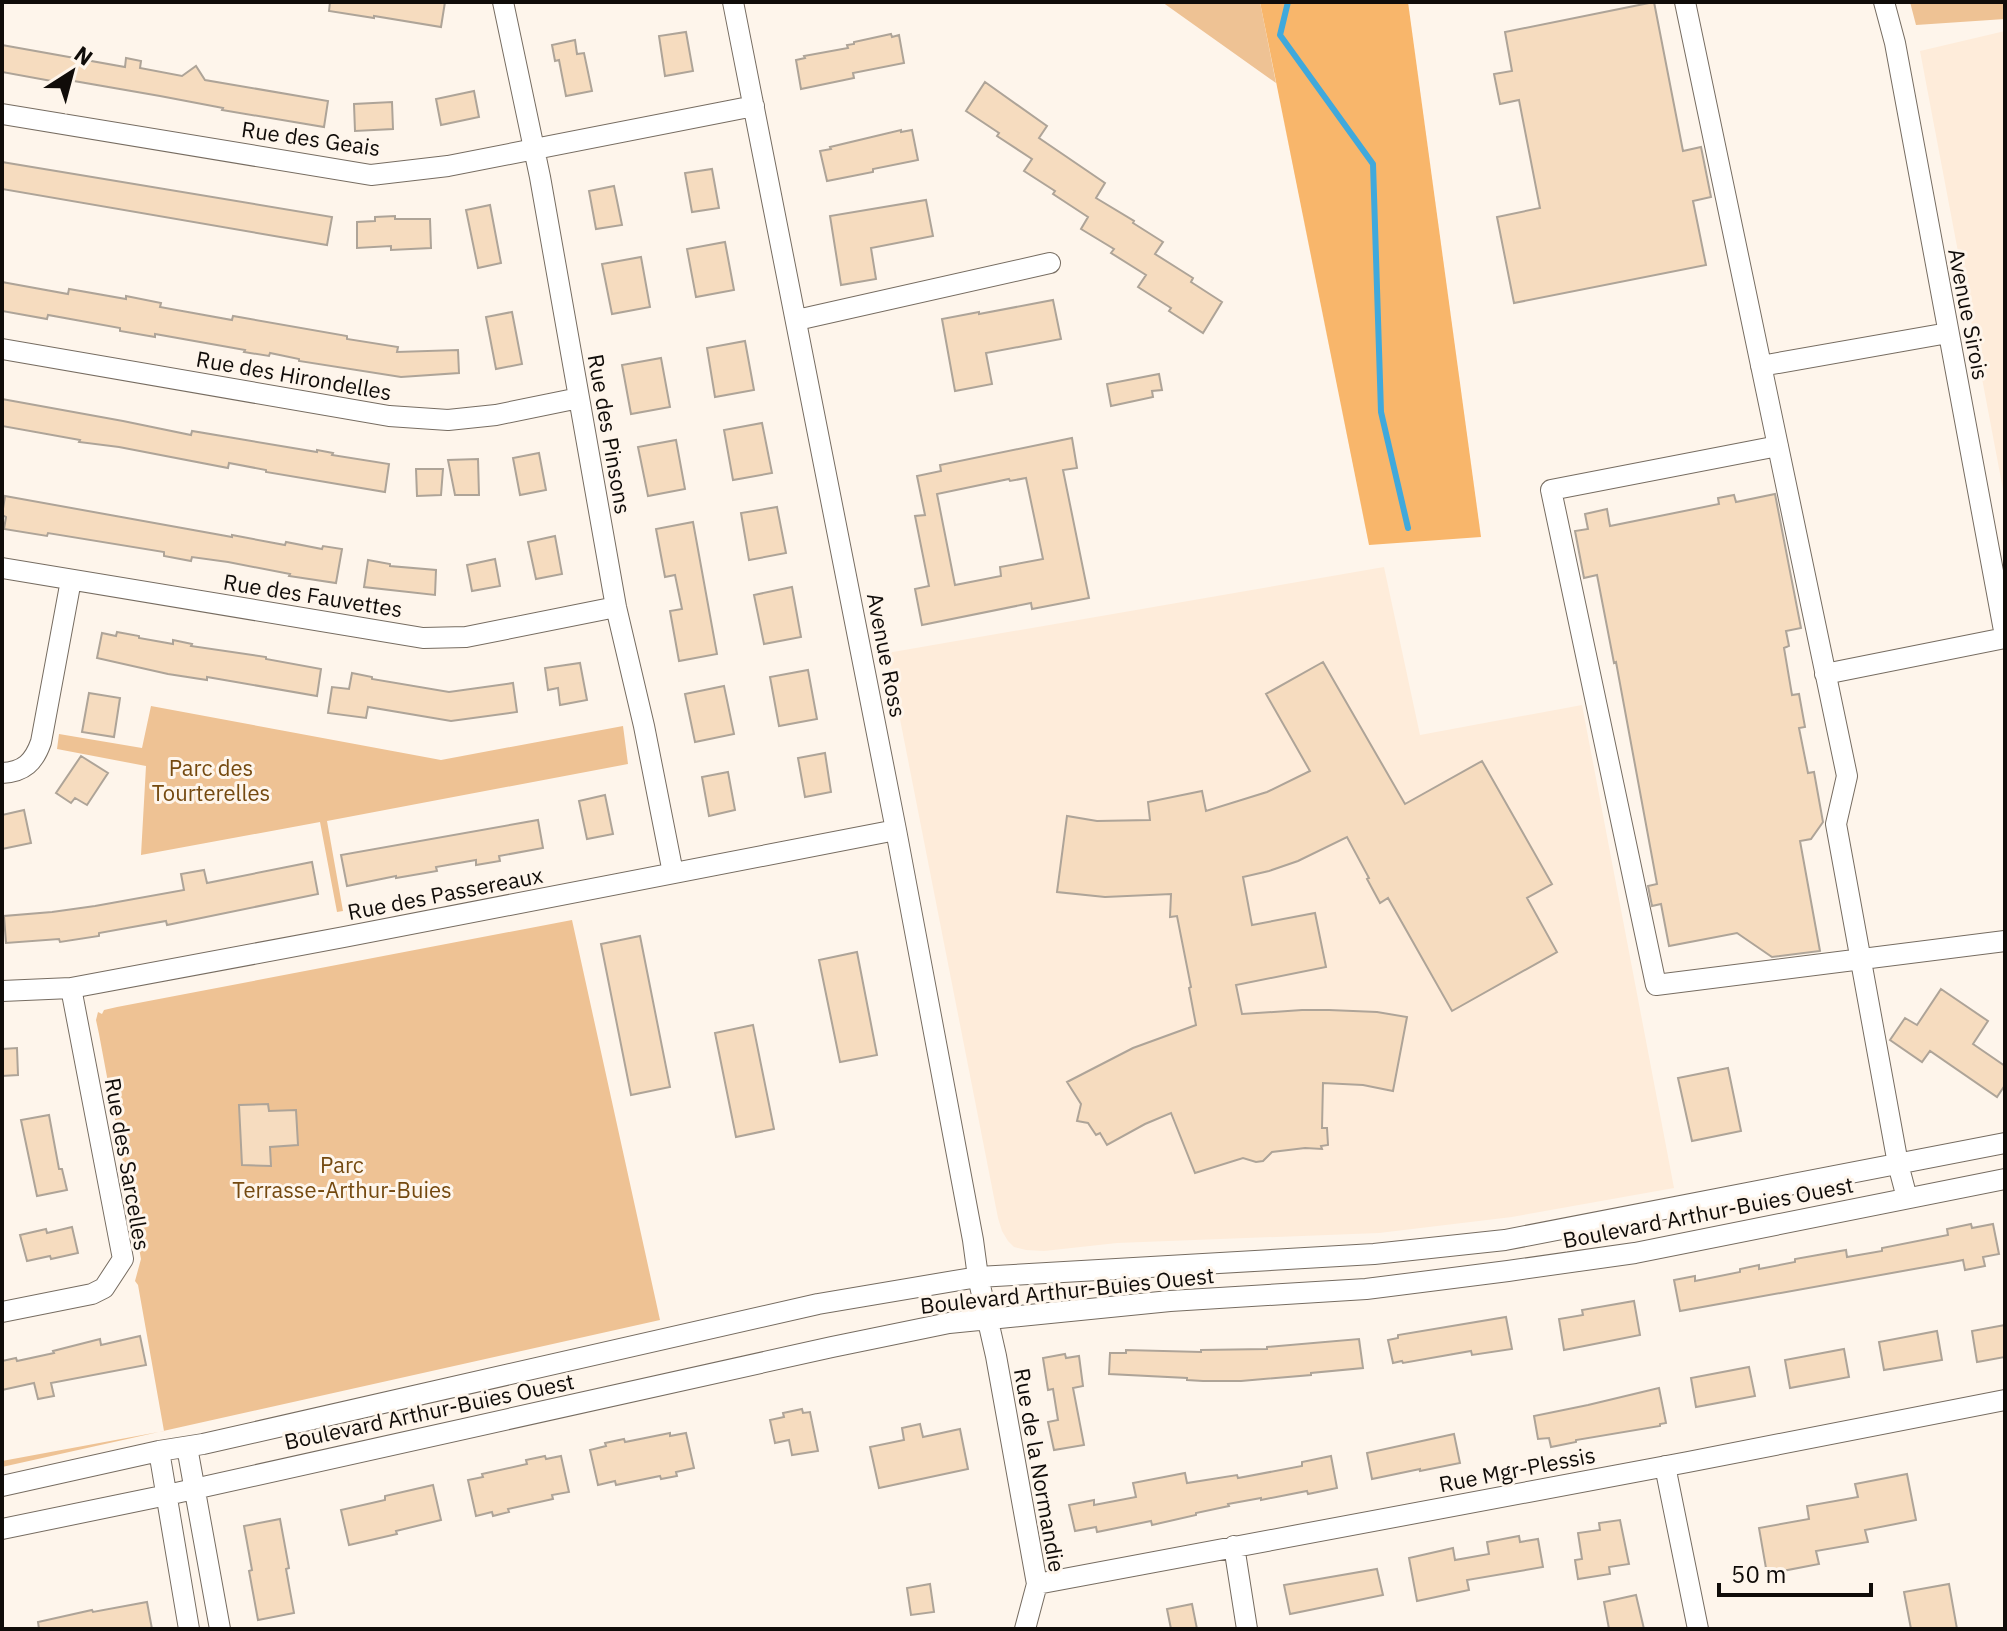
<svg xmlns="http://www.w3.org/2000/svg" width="2007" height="1631" viewBox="0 0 2007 1631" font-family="'IBM Plex Sans',sans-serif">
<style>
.built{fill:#feecda}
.green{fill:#eec294}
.forest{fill:#f8b66b}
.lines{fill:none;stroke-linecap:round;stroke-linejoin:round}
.stream{stroke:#40a9dc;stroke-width:6}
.building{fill:#f6dcbf;stroke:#aea498;stroke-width:2;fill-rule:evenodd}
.minor-casing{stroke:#766c61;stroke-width:22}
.minor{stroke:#fff;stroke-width:20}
.labels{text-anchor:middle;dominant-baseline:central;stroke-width:6;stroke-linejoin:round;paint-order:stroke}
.street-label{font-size:22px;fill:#100c09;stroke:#fef5eb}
.park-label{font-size:22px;fill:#74490f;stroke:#fef5eb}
</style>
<rect width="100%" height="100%" fill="#fef5eb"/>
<path class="built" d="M2005,31V500L1920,51Z
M1384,567L1420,735L1582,705L1674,1188L1512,1217L1379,1233L1117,1243L1044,1251L1026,1250L1014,1247L1008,1241L1002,1231L998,1218L887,653Z"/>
<path class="green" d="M1162,2H1260L1276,83Z
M1910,2H2005V19L1916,25Z
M151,706L441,760L623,726L628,764L327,821L343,911L337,912L320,822L141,855L146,766L57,749L59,734L142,748Z
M572,920L660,1320L2,1467V1461L164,1431L138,1285L135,1281L141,1259L99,1034L96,1020L98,1012L102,1014L104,1010L117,1007Z"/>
<path class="forest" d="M1260,2H1408L1481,537L1369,545Z"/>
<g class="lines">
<path class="stream" d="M1288,2L1280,35L1373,164L1381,412L1408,528"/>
</g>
<path class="building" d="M330,2H445L441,27L374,16V18L329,11Z
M1654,2L1683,151L1701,147L1711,197L1693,201L1706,265L1514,303L1497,217L1540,208L1519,100L1500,104L1494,74L1512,71L1505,32Z
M686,32L693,71L665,76L659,36Z
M891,34L892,37L899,35L904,63L853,73L854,78L801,89L796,60L805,58L804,56L848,48L847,45L854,44V42Z
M575,40L577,54L584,53L592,91L566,96L559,60L555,61L552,45Z
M2,45L125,67L126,58L141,61L140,68L182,76L196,66L205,80L328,101L324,127L222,110L223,108L160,96L68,80V84L2,72Z
M985,82L1047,126L1039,138L1105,183L1096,198L1134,221L1133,223L1163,242L1155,254L1193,278L1191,282L1222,302L1203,333L1169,311L1171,308L1138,287L1146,275L1111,253L1114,249L1081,229L1088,217L1053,194L1055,191L1024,171L1032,159L997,136L999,133L966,111Z
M474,91L479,117L441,125L436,99Z
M392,102L393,129L355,131L354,104Z
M901,130V132L912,130L918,160L873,169V172L827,181L820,151L831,149L830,147Z
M2,162L332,217L327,245L2,189Z
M712,169L719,208L692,212L685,173Z
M614,186L622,225L596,229L589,191Z
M926,200L933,236L871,248L876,279L841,285L830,216Z
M490,205L501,263L478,268L466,210Z
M395,216V219H430L431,248L391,250V246L357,248V222L375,221V217Z
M725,242L734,290L696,297L687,249Z
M641,257L650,307L612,314L602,264Z
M2,282L68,294L69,289L126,299V296L161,303L160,307L232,320L233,316L347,336V339L398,347L397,352L458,350L459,373L401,377L299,361V359L270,353L269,356L244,352L245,350L155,334V337L120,331V328L48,315L47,319L2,311Z
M1053,300L1061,339L986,353L992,384L955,391L942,319L979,312V314Z
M512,312L522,364L496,369L486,317Z
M745,341L754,390L715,397L707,348Z
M661,358L670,407L631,414L622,365Z
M1159,374L1162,390L1152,391L1153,397L1111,406L1107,384Z
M2,399L123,421L191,435L192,431L317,452V450L333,453L332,455L389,464L385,492L266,472V470L229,463L228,468L119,447L79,442L80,440L2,426Z
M762,423L772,473L733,480L724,430Z
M1072,438L1077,468L1063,470L1089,598L1032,609L1031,603L922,625L915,589L929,586L915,516L925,515L917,476L941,471L940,465ZM1026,478L1043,559L1000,567L1001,576L955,585L937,494L1009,479L1010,481Z
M676,440L685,489L648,496L638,447Z
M539,453L546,490L520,495L513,458Z
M478,459L479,495H455L448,460Z
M416,469H443L441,495L417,496Z
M1775,494L1801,628L1786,631L1789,646L1784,648L1792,695L1799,694L1805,727L1799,728L1808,773L1814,772L1823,822L1811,839L1800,841L1820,951L1772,957L1737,933L1669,946L1661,904L1652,906L1648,886L1657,884L1616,662L1614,663L1597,575L1584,578L1575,531L1588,529L1585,514L1607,509L1610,526L1719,504L1718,498L1734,495L1736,502Z
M5,496L232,537V535L285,545L286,542L322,549L323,546L342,549L336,583L289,576L290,574L228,562L192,557L191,561L164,556V552L48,533L47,536L4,529L6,517L2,515Z
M777,507L786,553L749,560L741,513Z
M693,522L717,654L679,661L670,611L682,609L675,575L665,577L656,529Z
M555,536L562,574L536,579L528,542Z
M495,559L500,586L472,591L467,565Z
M368,560L390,564V566L436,570L435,595L364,587Z
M792,587L801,637L764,644L754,595Z
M117,632L139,636V638L173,644V640L192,644L191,646L266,657V659L321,669L317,696L207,677V680L168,674L97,658L102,633L116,636Z
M1323,662L1405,804L1482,761L1552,884L1527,898L1557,952L1452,1011L1388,898L1380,903L1367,879L1369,878L1347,837L1298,861L1269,871L1243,877L1252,925L1315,913L1326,967L1236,985L1242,1014L1302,1010H1329L1377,1012L1407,1017L1393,1091L1363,1085L1323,1083L1322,1128H1327L1328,1145L1321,1146L1322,1149L1305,1148L1272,1152L1263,1161L1256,1162L1243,1158L1195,1173L1171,1113L1145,1124L1107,1145L1100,1133L1096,1135L1088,1123L1077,1121L1081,1104L1067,1082L1133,1048L1196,1025L1189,988L1191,987L1177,916L1170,917L1171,894L1105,897L1057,892L1067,816L1097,821L1150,820L1148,802L1202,791L1206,811L1267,792L1310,771L1266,694Z
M580,663L587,700L560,705L558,688L548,690L545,668Z
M808,670L817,719L779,726L770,677Z
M352,673L372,677V679L449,692L513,683L517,712L451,721L368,707L366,718L328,713L332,687L349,689Z
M724,686L734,734L695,742L685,694Z
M89,693L120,698L114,737L82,732Z
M825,753L831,792L805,797L798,758Z
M81,756L108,773L87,805L75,798L71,803L56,793Z
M728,772L735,810L709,816L702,777Z
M605,795L613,834L587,839L579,801Z
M24,810L31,843L2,849V815Z
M538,820L543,848L499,856L500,861L476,865V860L436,867L437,871L396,878V876L347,886L341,855Z
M312,862L318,894L167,925L166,921L99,933V936L60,942L59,939L6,943L4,916L52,912L95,906L184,890L181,874L204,870L207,883Z
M640,936L670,1087L631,1095L601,944Z
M857,952L877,1055L840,1062L819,960Z
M1941,989L1988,1021L1973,1044L2005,1066V1085L1997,1097L1930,1051L1922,1062L1890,1040L1905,1018L1917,1025Z
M753,1025L774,1129L736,1137L715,1033Z
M17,1048L18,1075L2,1076V1049Z
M1728,1068L1741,1131L1692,1141L1678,1078Z
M268,1104L269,1111L296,1110L298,1145L270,1147L271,1166L242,1165L239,1105Z
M49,1115L59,1169H62L67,1190L37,1196L21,1120Z
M1971,1224L1972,1228L1993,1224L1999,1254L1983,1257L1985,1266L1965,1270L1963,1260L1953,1262L1680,1311L1674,1280L1695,1276V1281L1740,1272V1269L1759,1265V1269L1795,1262V1259L1846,1250L1847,1257L1882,1251V1248L1948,1235L1947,1229Z
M72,1227L78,1253L51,1259L50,1256L27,1261L20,1235L46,1229L47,1233Z
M1634,1301L1640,1335L1564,1350L1559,1319L1583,1315L1582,1310Z
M1506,1317L1512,1349L1472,1355L1471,1351L1403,1363L1402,1361L1393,1363L1388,1340L1398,1338V1335Z
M2005,1325V1357L1977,1362L1972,1331Z
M1937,1331L1942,1360L1884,1370L1879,1342Z
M140,1336L146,1365L51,1383L54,1396L38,1399L34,1383L2,1390V1361L16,1358L17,1361L54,1353L53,1351L100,1339L101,1345Z
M1359,1339L1363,1368L1311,1373V1375L1241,1381H1203L1187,1380V1378L1109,1374L1110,1353H1126V1350L1201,1352V1350L1267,1349V1347Z
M1844,1349L1849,1377L1790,1388L1785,1360Z
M1065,1354L1066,1358L1079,1356L1083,1386L1073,1388L1084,1445L1054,1450L1048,1422L1058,1420L1053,1389L1048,1390L1043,1358Z
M1749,1367L1755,1396L1696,1407L1691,1378Z
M1659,1388L1666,1423L1660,1424V1426L1576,1440V1442L1551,1447L1549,1438L1538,1439L1534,1416L1588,1405Z
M802,1409L803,1413L810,1412L818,1451L792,1455L789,1440L775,1443L770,1420L784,1417L783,1413Z
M920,1424L923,1437L960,1429L968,1469L879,1488L870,1447L904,1440L902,1428Z
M670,1433V1436L686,1433L694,1468L676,1472L677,1476L661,1479L660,1476L616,1485L615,1481L598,1485L590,1450L606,1446L605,1443L624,1439L625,1442Z
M1454,1434L1460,1463L1420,1471V1469L1372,1479L1367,1453Z
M545,1456L546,1459L561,1456L569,1492L552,1495L553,1499L508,1509L509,1512L493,1516L492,1512L476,1516L468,1480L483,1477L482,1474L527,1464L526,1460Z
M1331,1456L1337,1488L1308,1494L1307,1491L1261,1500V1498L1228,1504L1229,1506L1196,1513V1515L1152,1525L1151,1521L1097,1532L1096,1527L1075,1531L1069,1505L1094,1500V1505L1136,1497L1133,1483L1185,1473L1187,1483L1237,1475L1238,1478L1302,1466V1462Z
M1907,1474L1916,1520L1865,1530L1868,1542L1816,1551L1819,1564L1767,1574L1759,1528L1809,1519L1807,1506L1858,1497L1855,1484Z
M433,1485L441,1520L396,1531L397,1534L349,1545L341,1510L385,1500V1496Z
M280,1519L289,1568L286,1569L294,1613L258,1620L249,1571L252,1570L244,1526Z
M1620,1520L1629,1564L1609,1567L1610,1574L1578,1579L1575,1560L1582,1559L1578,1533L1600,1530L1599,1523Z
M1519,1536L1520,1542L1538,1539L1543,1567L1467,1580L1469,1590L1417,1601L1409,1558L1453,1548L1455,1560L1489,1554L1487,1542Z
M1377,1569L1383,1595L1290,1614L1284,1585Z
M930,1584L934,1612L911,1615L907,1588Z
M1949,1584L1957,1629H1911L1904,1592Z
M1636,1595L1644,1629H1609L1604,1602Z
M147,1602L152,1629H39L38,1622L92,1610L93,1612Z
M1192,1604L1197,1629H1171L1167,1609Z"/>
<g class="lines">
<defs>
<path id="minor" d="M503,2L540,177L616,607L644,726L673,873
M733,2L896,830L973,1240L978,1277L996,1356L1037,1584L1025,1629
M1685,2L1847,776L1836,824L1898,1164L1907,1198
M1884,2L1895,43L2005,636
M2,114L371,175L448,166L754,106
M797,320L1050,263
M2,349L389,416L448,420L496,415L579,398
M1761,366L1948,333
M1778,446L1551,490L1656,985L2005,941
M2,568L423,638L466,637L616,607
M1825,674L2005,638
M2,773C24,772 34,762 41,742L71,580
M2,991L71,988L344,937L896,830
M2,1312L92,1294L104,1288L123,1259L71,988
M187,1447L220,1629
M159,1451L189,1629
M1665,1466L1698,1629
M2,1486L159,1451L203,1444L818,1304L978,1277L1374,1254L1505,1240L2005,1143
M2,1529L167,1495L832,1347L949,1323L1170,1301L1366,1289L1508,1271L1635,1253L2005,1179
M1234,1546L1247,1629
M1037,1584L1688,1462L2005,1400"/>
</defs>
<use href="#minor" class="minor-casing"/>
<use href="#minor" class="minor"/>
</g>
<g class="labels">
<g class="street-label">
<text transform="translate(311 138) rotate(8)">Rue des Geais</text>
<text transform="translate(1969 314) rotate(79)">Avenue Sirois</text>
<text transform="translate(294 375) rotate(10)">Rue des Hirondelles</text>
<text transform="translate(610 434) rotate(80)">Rue des Pinsons</text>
<text transform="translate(313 595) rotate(9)">Rue des Fauvettes</text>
<text transform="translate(887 655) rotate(79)">Avenue Ross</text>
<text transform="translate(445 893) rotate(-11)">Rue des Passereaux</text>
<text transform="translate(128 1164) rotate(80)">Rue des Sarcelles</text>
<text transform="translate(1708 1212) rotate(-11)">Boulevard Arthur-Buies Ouest</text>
<text transform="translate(1067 1290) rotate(-6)">Boulevard Arthur-Buies Ouest</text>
<text transform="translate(429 1411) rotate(-12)">Boulevard Arthur-Buies Ouest</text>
<text transform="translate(1517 1469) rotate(-11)">Rue Mgr-Plessis</text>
<text transform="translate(1040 1470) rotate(80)">Rue de la Normandie</text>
</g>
<g class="park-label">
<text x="211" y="767">Parc des<tspan x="211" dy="25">Tourterelles</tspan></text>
<text x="342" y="1164">Parc<tspan x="342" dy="25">Terrasse-Arthur-Buies</tspan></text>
</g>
</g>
<rect width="2007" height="1631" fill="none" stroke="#100c09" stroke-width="8"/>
<g transform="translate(72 72) rotate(36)" stroke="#fef5eb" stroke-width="6" paint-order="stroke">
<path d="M0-6L14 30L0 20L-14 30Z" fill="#100c09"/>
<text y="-12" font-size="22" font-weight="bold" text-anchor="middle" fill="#100c09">N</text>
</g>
<path d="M1719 1583v12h152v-12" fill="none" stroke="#100c09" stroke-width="4"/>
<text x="1731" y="1583" font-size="24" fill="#100c09" stroke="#fef5eb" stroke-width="6" paint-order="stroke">50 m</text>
</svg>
